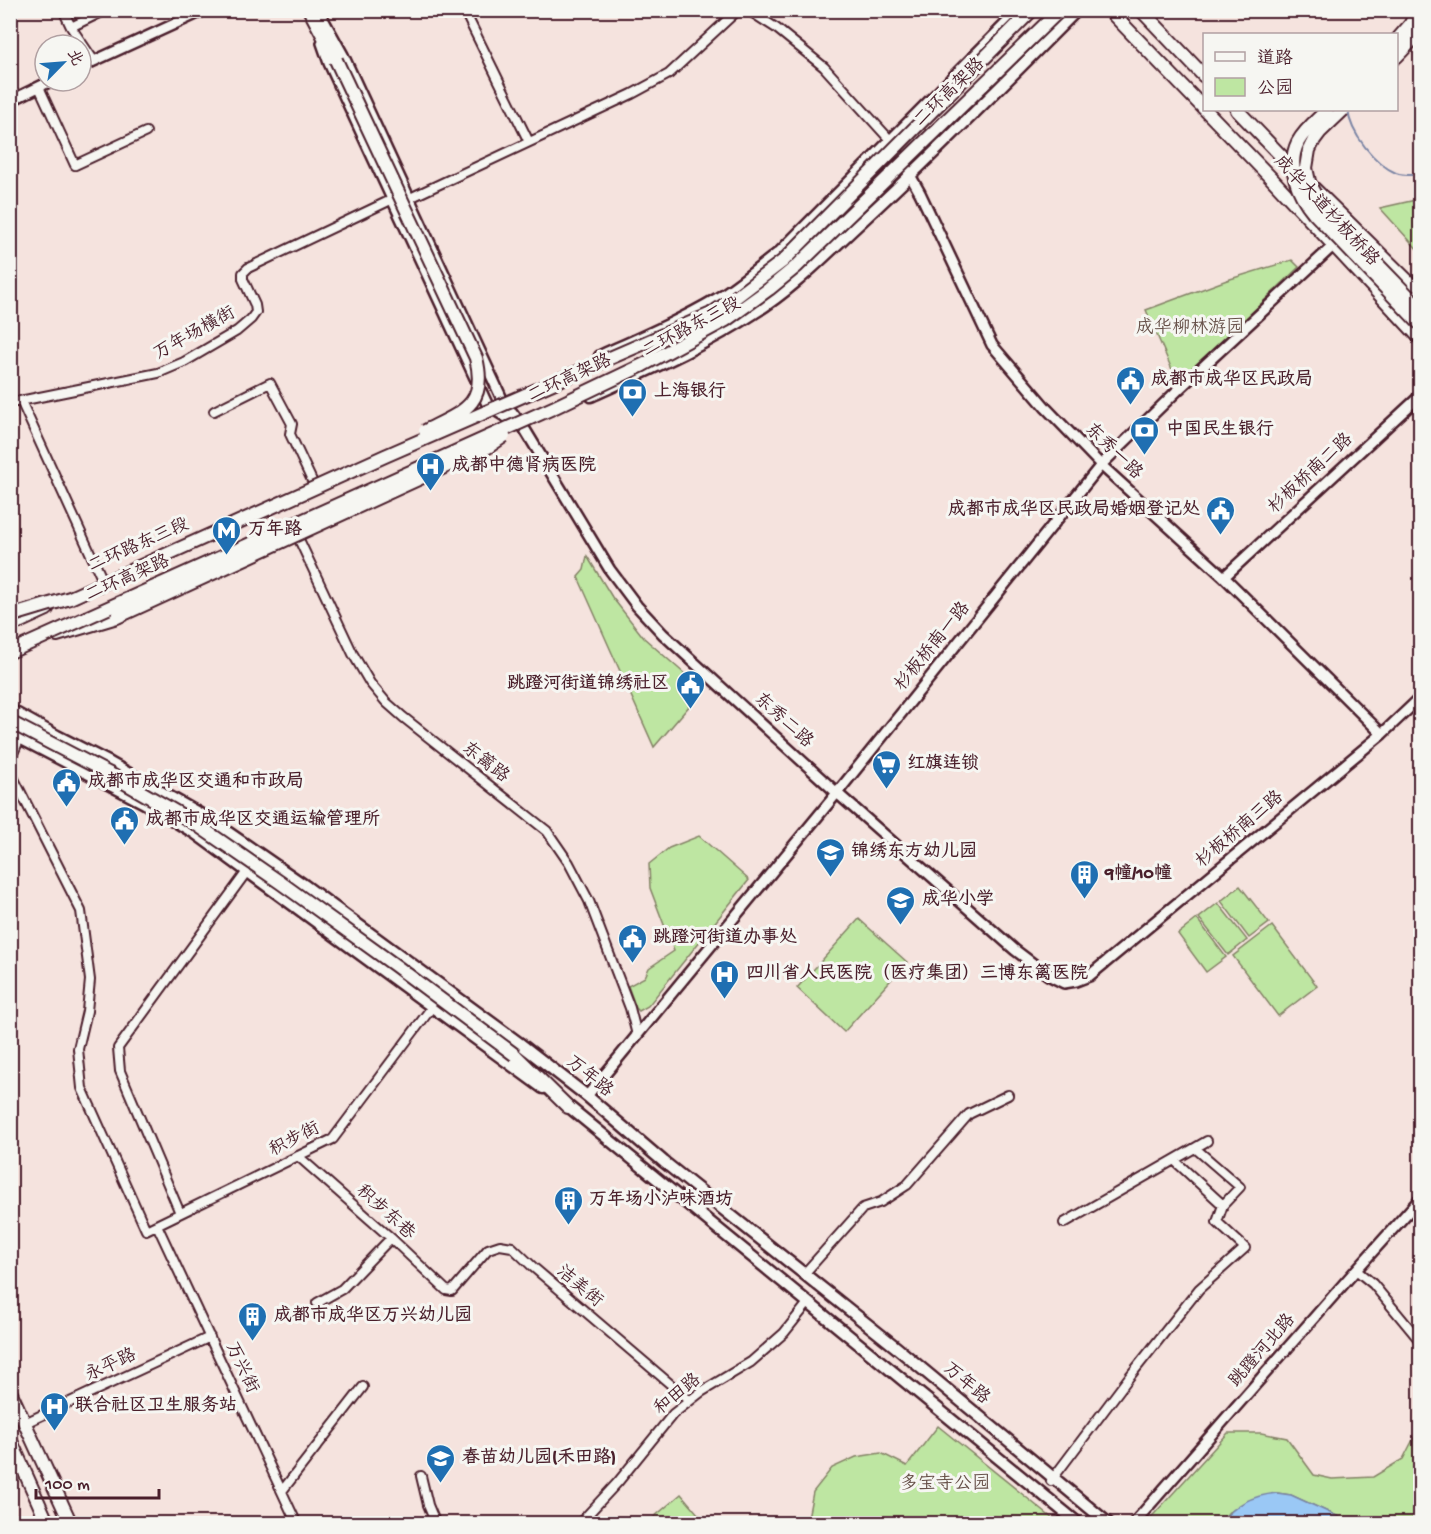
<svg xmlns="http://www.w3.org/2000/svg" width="1431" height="1534" viewBox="0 0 1431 1534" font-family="'Gochi Hand','LXGW WenKai TC',sans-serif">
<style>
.green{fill:#bee6a2;stroke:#848266;stroke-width:1.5}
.water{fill:#9ac8f5;stroke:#7a84a4;stroke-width:1.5}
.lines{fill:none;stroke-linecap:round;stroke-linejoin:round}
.stream{stroke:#7a84a4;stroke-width:2}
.minor-casing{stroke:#4a1f2b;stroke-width:12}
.tertiary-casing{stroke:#4a1f2b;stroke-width:14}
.secondary-casing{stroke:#4a1f2b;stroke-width:15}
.primary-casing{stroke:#4a1f2b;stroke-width:16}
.trunk-casing{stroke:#4a1f2b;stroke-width:16}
.minor{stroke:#f6f6f2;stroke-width:8}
.tertiary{stroke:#f6f6f2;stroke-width:9}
.secondary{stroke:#f6f6f2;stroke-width:10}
.primary{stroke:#f6f6f2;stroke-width:12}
.trunk{stroke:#f6f6f2;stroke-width:12}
.trunk-bridge-casing{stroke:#4a1f2b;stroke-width:16;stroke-linecap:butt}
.trunk-bridge{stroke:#f6f6f2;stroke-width:12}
.labels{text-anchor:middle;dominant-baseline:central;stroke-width:6;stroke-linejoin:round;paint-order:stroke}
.street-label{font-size:18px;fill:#4a1f2b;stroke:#f6f6f2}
.park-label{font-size:18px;fill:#675149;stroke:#f6f6f2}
.poi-label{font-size:18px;font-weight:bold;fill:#4a1f2b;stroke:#f6f6f2;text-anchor:start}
</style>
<rect width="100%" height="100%" fill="#f5e3de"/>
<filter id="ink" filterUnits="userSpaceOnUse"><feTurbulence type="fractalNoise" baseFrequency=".0167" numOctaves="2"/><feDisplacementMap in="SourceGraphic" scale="12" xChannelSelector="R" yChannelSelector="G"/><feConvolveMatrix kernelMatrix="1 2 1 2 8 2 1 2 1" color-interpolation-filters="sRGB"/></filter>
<g filter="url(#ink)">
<path class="green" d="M1420,199V252L1380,208Z
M1292,260L1299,267L1187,375L1177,381L1146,310L1227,280Z
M587,556L612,597L644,638L703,690L654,747L578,577L584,570Z
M699,836L749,880L648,1006L639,1011L636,1008L628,986L645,977L649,968L674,951L650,888L649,864L669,848Z
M1240,886L1269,923L1249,938L1221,901Z
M1218,903L1247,940L1228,955L1199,918Z
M859,919L907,962L844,1032L797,988Z
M1197,919L1226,957L1206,972L1178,934Z
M1272,926L1317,986L1278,1016L1233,956Z
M938,1426L1058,1523H801L808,1518L813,1492L832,1468L856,1457L881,1453L907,1466Z
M1420,1426V1522L1416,1523H1352L1291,1495L1277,1493L1229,1512L1219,1523L1145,1524L1228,1433H1261L1287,1438L1314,1475L1332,1479L1373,1477L1403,1459Z
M681,1494L699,1515L688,1523H647Z"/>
<path class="water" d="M1277,1493L1291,1495L1352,1523L1291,1524L1286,1521L1271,1524L1219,1523C1237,1504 1250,1496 1277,1493Z"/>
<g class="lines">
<path class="stream" d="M1348,110C1350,133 1375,164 1396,173C1404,176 1413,175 1420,175"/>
<defs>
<path id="minor" d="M63,10L71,27L94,61
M464,10L529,142
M748,10L776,28L824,67L891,141
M71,27L106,10
M39,87L75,165L146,132
M410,198L632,94L669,74L738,10
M21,401L103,581
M10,403L158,373L184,362L237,331L251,319L256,312L255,305L243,279V273L248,268L393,199
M214,411L270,383L292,424L290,434L314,485
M295,531L353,654L370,683L386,702L403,717L547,831L569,863L589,901L630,1008L637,1035
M10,760L20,738
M10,771L81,911L90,980L87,1011L78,1049L82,1088L146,1230L333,1139L432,1007
M298,1156L391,1238L446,1290L452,1291L488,1249L500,1245L512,1247L533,1267L689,1400
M1174,1160L1223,1205L1240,1187L1195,1148
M180,1213L120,1071L118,1048L248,870
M1064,1223L1207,1141
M157,1225L297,1524
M1356,1270L1373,1284L1420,1341
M804,1274L863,1208L881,1202L907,1185L969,1114L1008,1095
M317,1303L342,1289L391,1238
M25,1423L210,1337
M421,1476L428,1505L436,1524
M1051,1481L1130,1376L1199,1289L1245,1248L1217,1222L1223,1205
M282,1491L363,1387
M579,1524L618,1482L673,1414L701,1392L751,1362L784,1333L808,1303"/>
<path id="tertiary" d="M318,10L343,55L502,399L524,428L610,570L637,606L663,634L837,793L1015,950L1048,975L1064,983L1076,981L1089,976L1382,734L1420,698
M322,43L329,63L488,406L519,425
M81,67L205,10
M10,101L51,81
M892,143L920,193L992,345L1046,408L1101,465L1224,577L1382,734
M1224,577L1420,396
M587,1096L837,793L1101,465L1179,389L1333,246
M1133,1524L1356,1270L1419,1200"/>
<path id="secondary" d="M600,356C640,338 680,321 717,299C739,285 759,268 780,252L1020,10
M591,396C646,371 704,346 754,313C794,288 827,253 862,221C936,153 1006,81 1077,10
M10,710L57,736L110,763L207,818L304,885L519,1043L587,1096L664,1162L897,1348L1109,1524
M10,732L20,738L143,802L195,833L543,1088
M563,1102L1079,1524"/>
<path id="primary" d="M1109,10L1272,179L1420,338
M1141,10L1204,76
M1237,110L1287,162L1420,293
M10,1391L71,1524
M10,1439L48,1524"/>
<path id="trunk" d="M310,11L336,60
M1396,41L1410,25L1418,10
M1396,57L1420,32
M10,626L47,609
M57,635L117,617
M515,1055L568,1107"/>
</defs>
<use href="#minor" class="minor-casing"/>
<use href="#tertiary" class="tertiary-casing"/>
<use href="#secondary" class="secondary-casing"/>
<use href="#primary" class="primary-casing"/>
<use href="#trunk" class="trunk-casing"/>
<use href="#minor" class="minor"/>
<use href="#tertiary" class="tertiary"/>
<use href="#secondary" class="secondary"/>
<use href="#primary" class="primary"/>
<use href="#trunk" class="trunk"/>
<defs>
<path id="trunk-bridge" d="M336,60L476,358C488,405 462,412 425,431
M1327,110C1317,120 1305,129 1298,142C1286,166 1298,194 1314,213L1420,324
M1343,110L1320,132L1314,140L1309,150L1306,168L1310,186L1322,207L1420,308
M10,616L70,598L385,456L711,314L732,300L783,261L1032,10
M117,617L488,447L504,436
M10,652L555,407L643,365L726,320L769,289L797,266L1060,10
M10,722L108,773L193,822L281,883L396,966L515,1055"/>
</defs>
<use href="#trunk-bridge" class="trunk-bridge-casing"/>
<use href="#trunk-bridge" class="trunk-bridge"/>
</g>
</g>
<defs>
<symbol id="civic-pin" viewBox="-11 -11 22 30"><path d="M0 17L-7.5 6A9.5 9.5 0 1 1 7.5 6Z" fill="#1f6fb2" stroke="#f6f6f2"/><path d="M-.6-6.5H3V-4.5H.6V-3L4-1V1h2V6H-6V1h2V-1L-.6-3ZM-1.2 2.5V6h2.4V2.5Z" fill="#fff"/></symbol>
<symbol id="bank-pin" viewBox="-11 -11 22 30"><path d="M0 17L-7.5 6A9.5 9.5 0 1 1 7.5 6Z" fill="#1f6fb2" stroke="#f6f6f2"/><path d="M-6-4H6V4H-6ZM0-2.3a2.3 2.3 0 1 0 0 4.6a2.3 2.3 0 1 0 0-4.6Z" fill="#fff"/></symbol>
<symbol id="hospital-pin" viewBox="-11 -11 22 30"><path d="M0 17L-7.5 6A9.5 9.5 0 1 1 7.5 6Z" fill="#1f6fb2" stroke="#f6f6f2"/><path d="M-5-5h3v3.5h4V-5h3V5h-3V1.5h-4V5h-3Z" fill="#fff"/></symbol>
<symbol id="metro-pin" viewBox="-11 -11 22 30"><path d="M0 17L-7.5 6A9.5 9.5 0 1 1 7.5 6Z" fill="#1f6fb2" stroke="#f6f6f2"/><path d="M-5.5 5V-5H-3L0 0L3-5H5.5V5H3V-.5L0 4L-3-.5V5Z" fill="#fff"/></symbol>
<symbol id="supermarket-pin" viewBox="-11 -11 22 30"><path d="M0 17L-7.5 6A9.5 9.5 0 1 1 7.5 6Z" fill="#1f6fb2" stroke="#f6f6f2"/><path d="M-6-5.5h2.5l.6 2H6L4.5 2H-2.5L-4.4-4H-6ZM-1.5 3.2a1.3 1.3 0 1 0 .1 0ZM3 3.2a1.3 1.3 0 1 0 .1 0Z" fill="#fff"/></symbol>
<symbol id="school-pin" viewBox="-11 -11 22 30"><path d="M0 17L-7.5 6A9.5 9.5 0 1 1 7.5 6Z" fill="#1f6fb2" stroke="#f6f6f2"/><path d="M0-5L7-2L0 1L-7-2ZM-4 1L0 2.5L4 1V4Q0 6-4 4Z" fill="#fff"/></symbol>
<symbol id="building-pin" viewBox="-11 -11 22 30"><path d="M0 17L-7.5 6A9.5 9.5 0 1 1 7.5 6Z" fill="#1f6fb2" stroke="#f6f6f2"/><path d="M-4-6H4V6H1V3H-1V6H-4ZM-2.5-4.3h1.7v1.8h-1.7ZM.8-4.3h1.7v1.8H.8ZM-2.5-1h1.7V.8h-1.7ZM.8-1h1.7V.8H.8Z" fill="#fff"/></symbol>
</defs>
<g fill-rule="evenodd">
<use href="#civic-pin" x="1114" y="364" width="33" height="45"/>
<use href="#bank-pin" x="616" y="376" width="33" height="45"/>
<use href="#bank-pin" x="1128" y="414" width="33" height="45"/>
<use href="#hospital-pin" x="414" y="450" width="33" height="45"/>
<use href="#civic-pin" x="1204" y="494" width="33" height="45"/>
<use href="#metro-pin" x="210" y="514" width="33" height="45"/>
<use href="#civic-pin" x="674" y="668" width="33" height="45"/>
<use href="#supermarket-pin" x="870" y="748" width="33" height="45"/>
<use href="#civic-pin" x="50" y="766" width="33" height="45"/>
<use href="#civic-pin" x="108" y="804" width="33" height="45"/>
<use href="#school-pin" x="814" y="836" width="33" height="45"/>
<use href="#building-pin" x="1068" y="858" width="33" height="45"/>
<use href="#school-pin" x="884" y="884" width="33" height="45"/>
<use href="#civic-pin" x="616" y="922" width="33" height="45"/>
<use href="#hospital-pin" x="708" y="958" width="33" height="45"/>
<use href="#building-pin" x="552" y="1184" width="33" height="45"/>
<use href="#building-pin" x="236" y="1300" width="33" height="45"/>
<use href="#hospital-pin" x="38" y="1390" width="33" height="45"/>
<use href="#school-pin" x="424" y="1442" width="33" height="45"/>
</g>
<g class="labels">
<g class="street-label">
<text transform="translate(950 93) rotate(-44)">二环高架路</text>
<text transform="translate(1326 211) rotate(47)">成华大道杉板桥路</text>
<text transform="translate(692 328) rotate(-28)">二环路东三段</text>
<text transform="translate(195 334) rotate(-29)">万年场横街</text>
<text transform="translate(570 379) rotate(-25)">二环高架路</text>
<text transform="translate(1113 452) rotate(44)">东秀一路</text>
<text transform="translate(1311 474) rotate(-43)">杉板桥南二路</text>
<text transform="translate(139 546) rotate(-24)">二环路东三段</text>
<text transform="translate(128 579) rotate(-24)">二环高架路</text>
<text transform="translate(933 647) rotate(-51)">杉板桥南一路</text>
<text transform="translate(783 721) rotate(42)">东秀二路</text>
<text transform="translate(485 763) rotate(38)">东篱路</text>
<text transform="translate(1240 830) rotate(-40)">杉板桥南三路</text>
<text transform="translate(589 1077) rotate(39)">万年路</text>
<text transform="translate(295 1140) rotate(-27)">积步街</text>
<text transform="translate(385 1213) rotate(42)">积步东巷</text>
<text transform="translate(579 1287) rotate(40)">洁美街</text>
<text transform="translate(1263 1351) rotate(-49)">跳蹬河北路</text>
<text transform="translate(111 1366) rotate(-25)">永平路</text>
<text transform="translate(241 1368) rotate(65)">万兴街</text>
<text transform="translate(966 1384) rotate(40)">万年路</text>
<text transform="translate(678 1395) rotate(-39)">和田路</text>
</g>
<g class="park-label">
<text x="1190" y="328">成华柳林游园</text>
<text x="945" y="1484">多宝寺公园</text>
</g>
<g class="poi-label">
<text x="1151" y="380">成都市成华区民政局</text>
<text x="654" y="392">上海银行</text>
<text x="1166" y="430">中国民生银行</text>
<text x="452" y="466">成都中德肾病医院</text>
<text x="1200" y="510" text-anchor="end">成都市成华区民政局婚姻登记处</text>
<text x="248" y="530">万年路</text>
<text x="669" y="684" text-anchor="end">跳蹬河街道锦绣社区</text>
<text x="907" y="764">红旗连锁</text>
<text x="88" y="782">成都市成华区交通和市政局</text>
<text x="146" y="820">成都市成华区交通运输管理所</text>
<text x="851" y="852">锦绣东方幼儿园</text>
<text x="1105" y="874">9幢/10幢</text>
<text x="922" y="900">成华小学</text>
<text x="653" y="938">跳蹬河街道办事处</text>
<text x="746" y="974">四川省人民医院（医疗集团）三博东篱医院</text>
<text x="589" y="1200">万年场小泸味酒坊</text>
<text x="274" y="1316">成都市成华区万兴幼儿园</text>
<text x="75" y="1406">联合社区卫生服务站</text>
<text x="462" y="1458">春苗幼儿园(禾田路)</text>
</g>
</g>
<rect width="1431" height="1534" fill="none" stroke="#f6f6f2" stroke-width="36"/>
<rect x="18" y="18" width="1395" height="1498" fill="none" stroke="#4a1f2b" stroke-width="2" filter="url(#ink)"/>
<rect x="1203" y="33" width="195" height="78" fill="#f6f6f2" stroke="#b1a0a2" stroke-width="1.5"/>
<rect x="1215" y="52" width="30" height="9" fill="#f6f6f2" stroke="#b1a0a2" stroke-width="1.5"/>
<text x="1257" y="63" font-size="18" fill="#4a1f2b">道路</text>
<rect x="1215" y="78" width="30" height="18" fill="#bee6a2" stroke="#b1a0a2" stroke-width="1.5"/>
<text x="1257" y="93" font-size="18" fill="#4a1f2b">公园</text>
<g transform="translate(63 63) rotate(65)"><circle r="28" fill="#f6f6f2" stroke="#b1a0a2" stroke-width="1.5"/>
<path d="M0-4.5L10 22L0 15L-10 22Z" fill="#1f6fb2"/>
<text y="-9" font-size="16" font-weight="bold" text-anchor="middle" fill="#4a1f2b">北</text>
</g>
<path d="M36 1489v9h123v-9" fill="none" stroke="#4a1f2b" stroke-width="3"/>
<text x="45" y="1489" font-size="18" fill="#4a1f2b" stroke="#f6f6f2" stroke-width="4.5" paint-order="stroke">100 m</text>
</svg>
